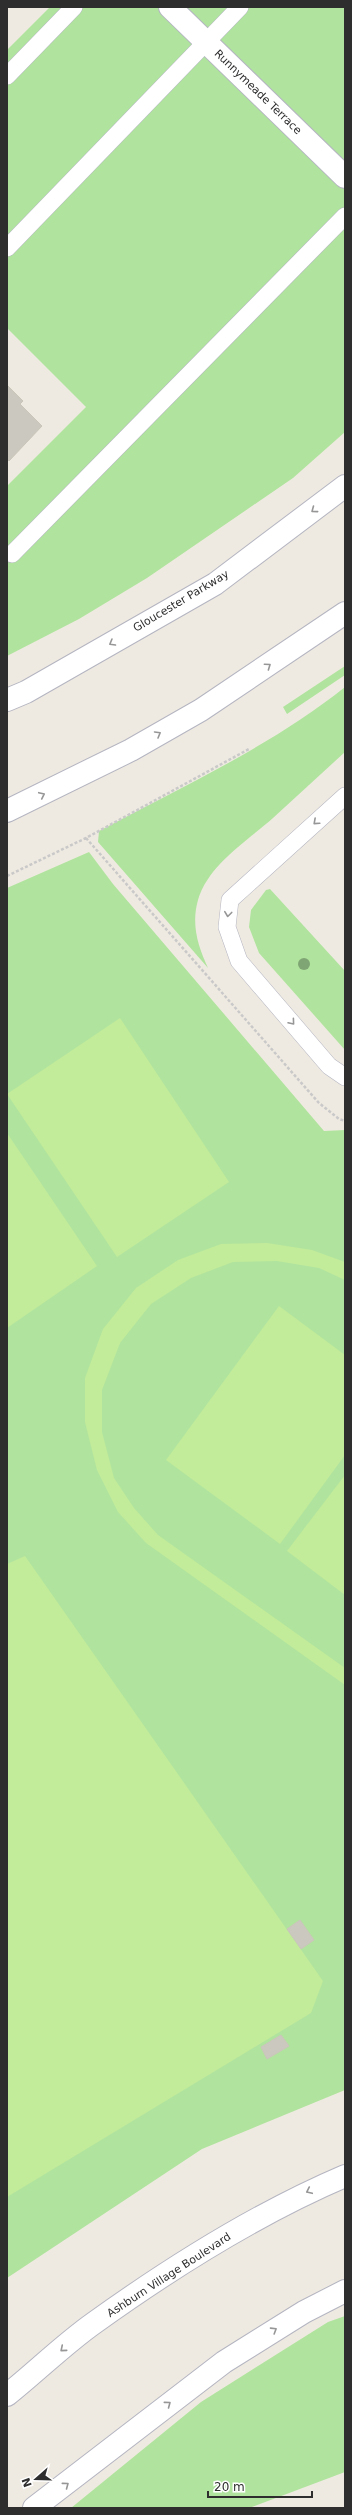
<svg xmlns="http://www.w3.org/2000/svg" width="352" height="2515" viewBox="0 0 352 2515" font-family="'DejaVu Sans',sans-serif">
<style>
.green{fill:#b0e49e}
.pitch{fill:#c2eb9a}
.building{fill:#cbc8bf;stroke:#cbc6ba}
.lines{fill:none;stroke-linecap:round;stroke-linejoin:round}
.lane-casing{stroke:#b4b5c1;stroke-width:18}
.street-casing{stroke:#b4b5c1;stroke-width:24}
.secondary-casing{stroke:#b4b5c1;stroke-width:24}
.path{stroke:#c9c9c9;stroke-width:2.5;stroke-dasharray:3 2;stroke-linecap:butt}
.lane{stroke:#fff;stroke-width:17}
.street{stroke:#fff;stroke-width:22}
.secondary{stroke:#fff;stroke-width:22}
.tree{fill:#80a575}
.oneway{stroke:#969696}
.labels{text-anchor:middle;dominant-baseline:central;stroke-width:4;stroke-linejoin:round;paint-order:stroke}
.street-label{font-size:11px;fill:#2e2e2e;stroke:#fff}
</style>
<rect width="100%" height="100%" fill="#efeae1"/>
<path class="green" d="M50,7H345V432L293,478L147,578L79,619L7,656V486L86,407L7,328V50Z
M345,666V675L287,714L283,707Z
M345,687V752C321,774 297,796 273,818C247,841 208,865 198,900C191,925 198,946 208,968L98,842L99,831C182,787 271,746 345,687Z
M89,852L113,884L324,1131L345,1130V2090L202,2149L7,2278V888Z
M270,889L345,971V1050L259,953L249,927L251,910L266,890Z
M345,2316V2472L249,2508H71L201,2402L328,2322Z"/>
<path class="pitch" d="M120,1018L229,1182L117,1257L7,1094Z
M7,1133L97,1266L7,1328Z
M267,1243L312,1250L345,1262V1280L319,1268L277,1261L233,1262L191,1278L151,1304L120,1343L102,1390V1432L114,1478L134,1508L158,1535L345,1668V1685L146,1543L118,1512L97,1470L85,1422V1378L103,1329L136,1288L178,1260L221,1244Z
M279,1306L345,1355V1455L280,1544L166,1460Z
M345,1475V1595L287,1551Z
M25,1556L323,1981L311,2013L7,2197V1564Z"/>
<path class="building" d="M7,385L23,401L20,404L42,426L9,461L7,459Z
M300,1920L314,1940L301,1949L287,1929Z
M281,2035L289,2046L267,2059L261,2047Z"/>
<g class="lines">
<defs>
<path id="lane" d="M7,76L74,7
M7,248L240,7
M12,554L345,216
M345,796L230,900L227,927L239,961L329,1066L345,1077"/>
<path id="street" d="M170,7L345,177"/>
<path id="secondary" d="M7,700L26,692L215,584L345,486
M7,811L131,750L201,710L345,613
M7,2395C36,2372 63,2345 94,2323C172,2267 256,2214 345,2176
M34,2508L224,2362L304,2312L345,2291"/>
</defs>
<use href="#lane" class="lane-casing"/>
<use href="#street" class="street-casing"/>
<use href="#secondary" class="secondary-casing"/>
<path class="path" d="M86,838L319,1103L339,1119L345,1121
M7,876L86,838L249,749"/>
<use href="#lane" class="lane"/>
<use href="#street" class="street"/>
<use href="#secondary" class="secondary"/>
</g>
<circle class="tree" cx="304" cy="964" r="6"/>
<defs><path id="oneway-chevron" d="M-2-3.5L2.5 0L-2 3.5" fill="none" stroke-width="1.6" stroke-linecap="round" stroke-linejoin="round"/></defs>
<g class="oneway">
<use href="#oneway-chevron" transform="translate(314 510) rotate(143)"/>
<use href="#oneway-chevron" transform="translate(112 643) rotate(150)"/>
<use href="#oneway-chevron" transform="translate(268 666) rotate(-35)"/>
<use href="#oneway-chevron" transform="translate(158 734) rotate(-30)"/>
<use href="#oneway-chevron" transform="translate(42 795) rotate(-25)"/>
<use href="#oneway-chevron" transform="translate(316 822) rotate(138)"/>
<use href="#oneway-chevron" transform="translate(228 914) rotate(97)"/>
<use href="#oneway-chevron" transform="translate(292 1022) rotate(50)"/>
<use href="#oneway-chevron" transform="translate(309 2191) rotate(155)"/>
<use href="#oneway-chevron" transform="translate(274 2330) rotate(-32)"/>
<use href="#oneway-chevron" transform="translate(63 2349) rotate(140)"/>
<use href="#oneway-chevron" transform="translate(168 2404) rotate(-37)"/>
<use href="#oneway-chevron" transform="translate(66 2485) rotate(-37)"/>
</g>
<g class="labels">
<g class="street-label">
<text transform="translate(258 92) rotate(44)">Runnymeade Terrace</text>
<text transform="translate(181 601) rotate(-31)">Gloucester Parkway</text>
<text transform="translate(169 2275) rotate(-33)">Ashburn Village Boulevard</text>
</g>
</g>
<rect width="352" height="2515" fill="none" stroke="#2e2e2e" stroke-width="16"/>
<g transform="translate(36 2479) rotate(250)" stroke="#ffffff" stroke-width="3" paint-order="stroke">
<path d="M0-3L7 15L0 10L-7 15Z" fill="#2e2e2e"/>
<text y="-6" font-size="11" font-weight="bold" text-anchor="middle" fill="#2e2e2e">N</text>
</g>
<path d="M208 2491v6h104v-6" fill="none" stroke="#2e2e2e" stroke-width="2"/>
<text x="214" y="2491" font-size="12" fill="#2e2e2e" stroke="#ffffff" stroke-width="3" paint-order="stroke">20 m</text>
</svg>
